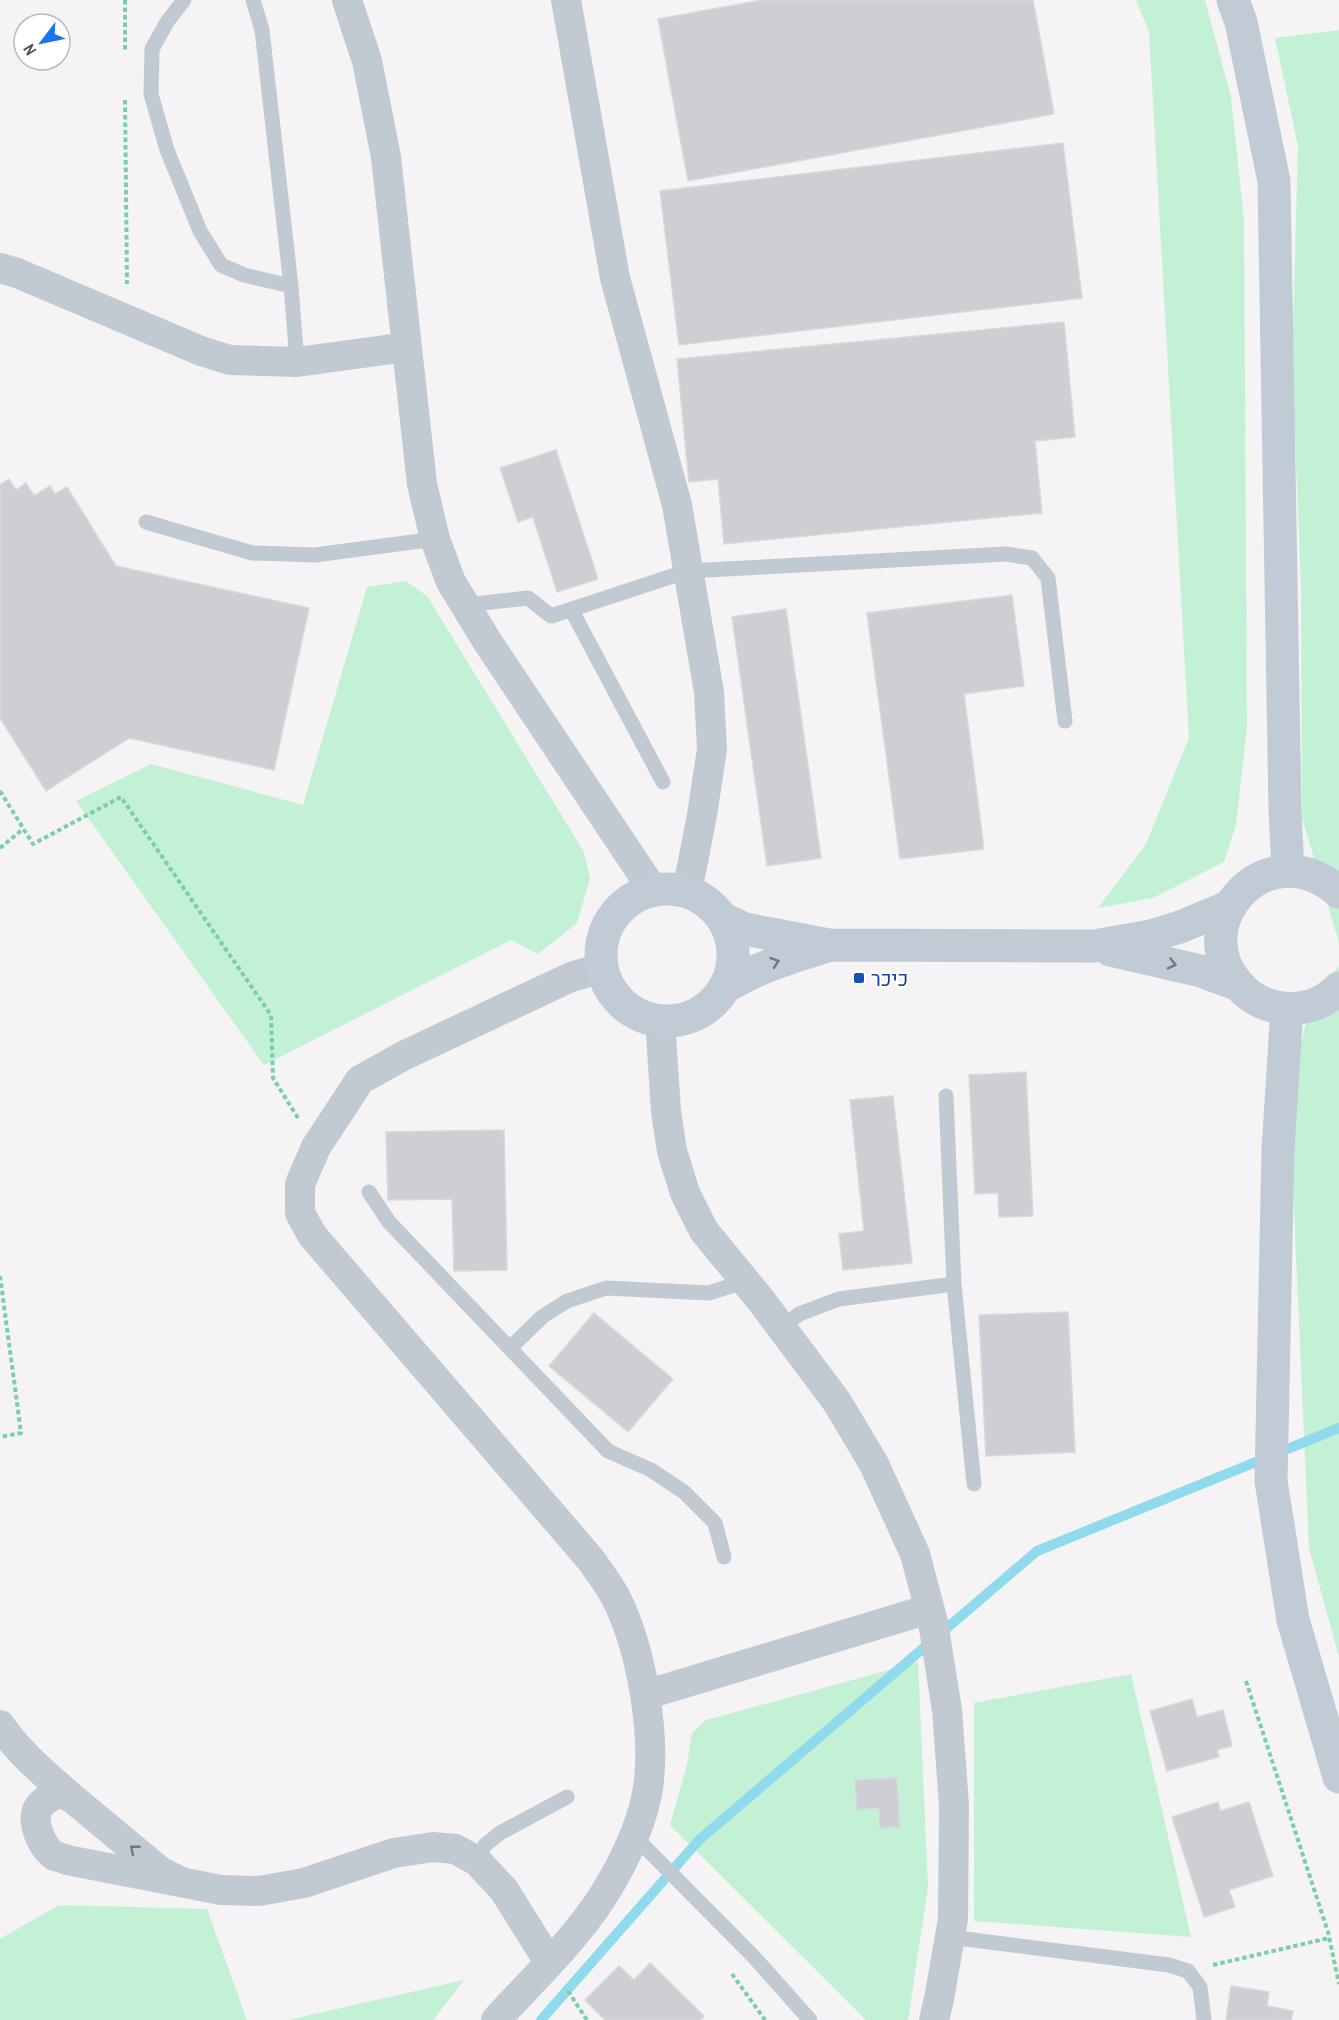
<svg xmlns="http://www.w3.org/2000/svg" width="1339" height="2020" viewBox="0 0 1339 2020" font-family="'Archivo Narrow',Heebo,sans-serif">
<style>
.green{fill:#c3f1d5}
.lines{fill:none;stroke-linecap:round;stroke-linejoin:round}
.stream{stroke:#90daee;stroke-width:10}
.building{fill:#cdcfd5;stroke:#d7d9de;stroke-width:1.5}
.path{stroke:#7ad0a6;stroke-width:4;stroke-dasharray:4.5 3;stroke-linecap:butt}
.lane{stroke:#c1cad2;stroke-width:15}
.street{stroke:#c1cad2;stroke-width:30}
.secondary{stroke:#c1cbd6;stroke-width:33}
.oneway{stroke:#6e7984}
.oneway2{stroke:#6e7983}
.transit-dot{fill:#1a4fb4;stroke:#fff;stroke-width:2}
.labels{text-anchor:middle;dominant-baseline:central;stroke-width:4.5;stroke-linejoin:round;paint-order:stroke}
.transit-label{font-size:20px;fill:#164399;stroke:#fff;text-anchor:start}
</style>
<rect width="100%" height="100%" fill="#f5f3f3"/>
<path class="green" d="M1136,0H1205L1231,97L1244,221L1247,727L1236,825L1224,862L1153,898L1098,908L1146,844L1189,738L1149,32Z
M1339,30V943L1302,818L1301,586L1292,365L1298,146L1275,38Z
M406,581L427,596L584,852L590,879L577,923L538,954L511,940L264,1065L76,801L151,764L303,805L367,587Z
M1339,966V1657L1309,1548L1289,1099L1311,1000Z
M918,1662L928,1887L908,2020H866L670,1825L687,1765L692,1733L706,1720Z
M1131,1674L1191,1937L974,1921V1703Z
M59,1905L207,1909L247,2020H0V1939Z
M464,1980L433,2020H288Z"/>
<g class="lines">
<path class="stream" d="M541,2020L699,1840L1037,1551L1339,1428"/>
</g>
<path class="building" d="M762,0H1033L1054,114L688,181L658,19Z
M1063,143L1082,298L679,345L660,191Z
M1064,322L1075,437L1035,441L1042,513L724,544L718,479L689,482L677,359Z
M556,450L598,579L557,592L533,517L518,522L500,468Z
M9,479L16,490L26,483L34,496L50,486L55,494L67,487L116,566L309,608L274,770L129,738L46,791L0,718V485Z
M1012,595L1024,686L964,694L984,849L900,859L867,613Z
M786,609L821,858L767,866L732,617Z
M1026,1072L1033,1216L999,1217L998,1193L975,1194L969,1075Z
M893,1096L912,1263L843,1270L839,1234L864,1231L850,1100Z
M504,1130L507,1270L454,1271L452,1199L388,1200L386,1132Z
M1068,1312L1075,1452L986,1456L979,1315Z
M594,1313L673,1379L628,1432L549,1366Z
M1192,1699L1197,1717L1223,1710L1232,1746L1217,1750L1219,1757L1167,1771L1150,1711Z
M897,1778L900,1827L880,1828L879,1808L857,1810L855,1780Z
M1218,1802L1220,1811L1249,1802L1273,1876L1229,1890L1235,1907L1204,1917L1172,1817Z
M650,1963L704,2016L700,2020H605L585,2000L619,1966L634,1980Z
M1231,1986L1269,1992L1267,2006L1293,2011L1291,2020H1226Z"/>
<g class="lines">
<path class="path" d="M125,0V50
M125,100L127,284
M0,791L33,844L121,797L271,1015L273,1078L298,1118
M0,848L23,829
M0,1276L21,1433L0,1437
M1246,1681L1328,1932L1339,1984
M1213,1965L1329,1938
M732,1974L765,2020
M568,1991L587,2020"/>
<path class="lane" d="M184,0L167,22L152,49L151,94L167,150L200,231L221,265L244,275L291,286L262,30L253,0
M291,286L297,362
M146,522L252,553L315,555L435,539
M465,605L528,598L551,616L688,571L1006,554L1032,558L1048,578L1065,721
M571,609L663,782
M946,1096L954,1284L974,1484
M369,1192L389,1222L608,1451L651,1470L684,1492L715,1523L724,1557
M782,1328L799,1314L839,1299L954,1284
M510,1348L543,1316L567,1301L606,1288L709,1293L746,1281
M634,1836L754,1957L810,2020
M477,1861L485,1845L500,1833L567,1797
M950,1937L1169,1965L1188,1971L1200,1987L1204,2020"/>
<path class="street" d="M347,0L367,61L386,157L422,484L435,539L451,582L487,641L653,890
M566,0L615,278L677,505L709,692L712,749L702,815L687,892
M0,268L17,273L201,351L230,360L297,362L407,347
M660,1020L666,1111L672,1151L685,1193L704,1231L760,1299L837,1402L874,1464L915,1554L933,1622L947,1710L954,1805L953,1919L939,1999L934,2020
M645,1695L929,1609
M0,1725C20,1754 46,1775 72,1798
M182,1882L161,1872L72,1798L60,1792C52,1796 41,1801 37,1810C32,1824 42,1846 53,1855C57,1857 63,1858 67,1860L221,1890L259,1891L304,1883L394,1853L433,1847L455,1849L477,1861L504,1890L549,1962
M496,2020C536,1976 583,1933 612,1881C628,1853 643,1820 648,1788C656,1733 641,1647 616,1598C609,1584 599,1572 591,1560L312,1235L300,1213V1184L316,1147L360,1080L403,1056L571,977L602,968"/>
<path class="secondary" d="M1233,0L1241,22L1274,181L1285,810L1288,871
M601 955a66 66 0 1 1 132 0a66 66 0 1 1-132 0Z
M1339,892C1267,829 1184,924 1238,984C1248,996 1261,1004 1276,1007C1299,1012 1323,1005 1339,988
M723,919L745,929L829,945L1094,946L1151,936L1180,927L1231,906
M1110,950L1201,971L1239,985
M724,988C755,968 789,958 824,947
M1287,1009L1278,1149L1271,1481L1293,1620L1339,1777"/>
</g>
<defs><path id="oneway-chevron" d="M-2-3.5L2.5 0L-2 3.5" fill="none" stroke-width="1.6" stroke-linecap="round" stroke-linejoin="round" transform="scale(1.5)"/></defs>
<g class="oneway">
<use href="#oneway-chevron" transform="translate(775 962) rotate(-19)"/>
<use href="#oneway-chevron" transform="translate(1172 964) rotate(14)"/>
</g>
<use class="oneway2" href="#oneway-chevron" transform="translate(134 1849) rotate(-141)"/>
<rect class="transit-dot" x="853" y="972" width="12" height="12" rx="3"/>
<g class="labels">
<g class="transit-label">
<text x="871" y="978">כיכר</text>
</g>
</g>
<g transform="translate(42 42) rotate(238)"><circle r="28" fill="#ffffff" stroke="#b7bbc0" stroke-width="1.5"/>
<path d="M0-4.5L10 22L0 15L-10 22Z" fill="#1a73e8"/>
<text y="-9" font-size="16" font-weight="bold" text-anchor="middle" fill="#4a5661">N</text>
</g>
</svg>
